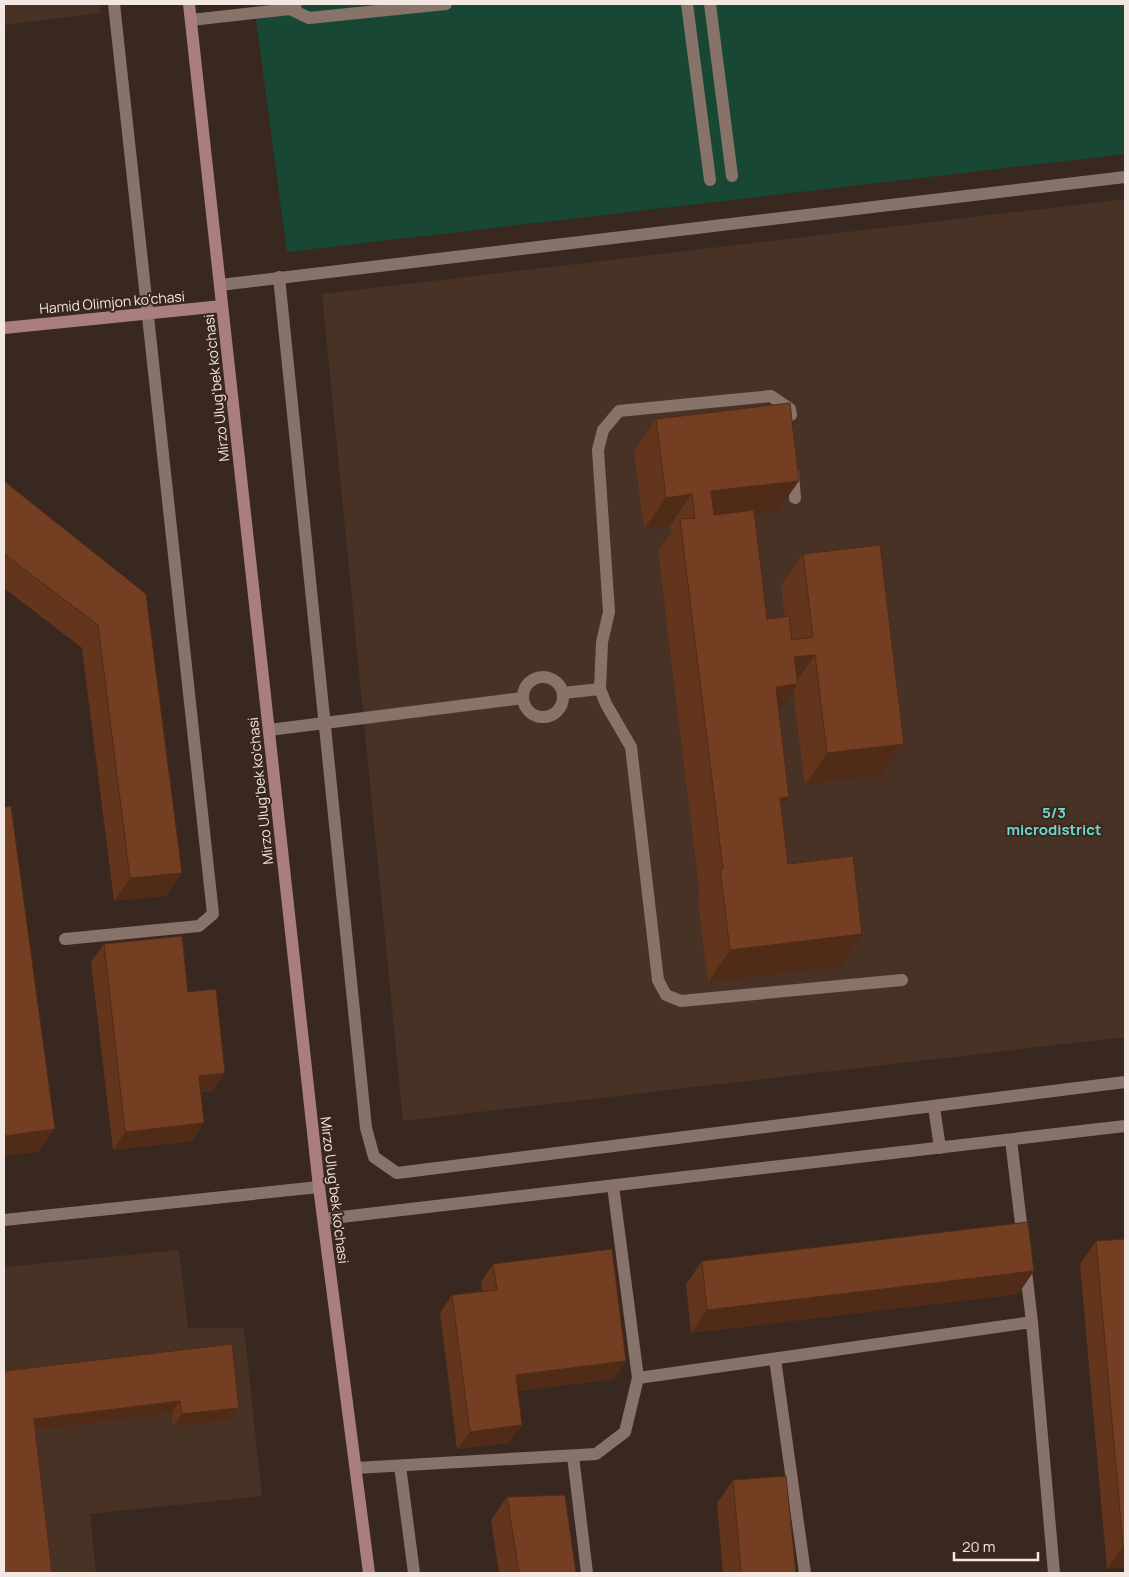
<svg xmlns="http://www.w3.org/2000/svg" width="1129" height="1577" viewBox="0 0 1129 1577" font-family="Manrope,sans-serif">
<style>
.built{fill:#483125}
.park{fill:#184834}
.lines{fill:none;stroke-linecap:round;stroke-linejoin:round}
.lane{stroke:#877369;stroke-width:12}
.street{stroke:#877369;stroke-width:12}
.secondary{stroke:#aa7e7e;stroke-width:12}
.wall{fill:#63351c}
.shaded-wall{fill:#502b17}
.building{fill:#733e21;stroke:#502b17}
.labels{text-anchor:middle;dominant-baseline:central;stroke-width:4;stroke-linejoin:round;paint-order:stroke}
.street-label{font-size:14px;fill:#f3e7e1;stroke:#39281f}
.neighbourhood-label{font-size:15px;font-weight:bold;fill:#70d9cd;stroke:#39281f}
</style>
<rect width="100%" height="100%" fill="#39281f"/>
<path class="built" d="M4,4H99L100,13L4,25Z
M1125,199V1037L403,1121L322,294Z
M179,1250L188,1328H244L262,1496L90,1514L96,1573H4V1267Z"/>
<path class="park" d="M254,4H1125V154L287,252Z"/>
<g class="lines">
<path class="lane" d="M279,277L366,1128L374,1157L397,1173L1125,1082
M793,473L795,498
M523 697a20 20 0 1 1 40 0a20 20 0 1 1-40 0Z
M600,689L606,704L631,747L658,980L666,995L681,1001L902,980
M563,693L600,689L602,642L609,612L598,450L603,430L619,411L771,396L790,409L791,415
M269,730L523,698
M65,939L199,926L213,914L114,4
M934,1107L940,1148
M4,1220L319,1187
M400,1466L414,1573"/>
<path class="street" d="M296,4L290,9L309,18L446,4
M687,4L710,180
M710,4L732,176
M191,20L290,9
M220,285L1125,177
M1011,1140L1023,1240
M324,1219L1125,1126
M1025,1263L1032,1322
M775,1359L805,1573
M638,1378L1032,1322L1054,1573
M573,1456L587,1573
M356,1468L596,1454L625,1432L638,1378L613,1186"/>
<path class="secondary" d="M189,4L319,1187L369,1573
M4,328L222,306"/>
</g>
<path class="wall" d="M656,419L777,512L754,515L767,619L785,617L781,586L803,554L904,744L881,775L805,785L793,690L779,711L781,808L788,864L840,966L708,982L698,901L700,897L658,551L671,533L670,526L644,529L634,451Z
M4,481L146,594L166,896L114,901L82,648L4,588Z
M104,944L188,992L225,1073L213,1091L200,1092L192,1141L113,1150L91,962Z
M1096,1241L1125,1567L1107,1569L1080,1264Z
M702,1261L1034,1271L1018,1294L691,1333L686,1284Z
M493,1264L614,1379L517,1391L509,1443L457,1449L440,1313L452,1295L482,1291L481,1282Z
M4,1371L239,1408L231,1420L173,1426L172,1413L35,1430Z
M733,1480L796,1573H723L717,1503Z
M507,1497L576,1573H499L491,1520Z"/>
<path class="shaded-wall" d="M799,481L777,512L691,522L711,491Z
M692,494L670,526L644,529L666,498Z
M815,655L794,685L798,684L776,716L754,718L794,657Z
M904,744L881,775L805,785L827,753Z
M789,797L767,828L780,798Z
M182,873L166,896L114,901L130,878Z
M862,934L840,966L708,982L730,950Z
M225,1073L213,1091L186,1094L199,1076Z
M204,1123L192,1141L113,1150L125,1132Z
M55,1129L39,1152L4,1156V1138L5,1136Z
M1034,1271L1018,1294L691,1333L707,1310Z
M626,1361L614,1379L503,1393L516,1375Z
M180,1401L172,1413L25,1431L34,1419Z
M239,1408L231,1420L173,1426L182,1414Z
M522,1425L509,1443L457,1449L470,1432Z
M1123,1546H1125V1567L1107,1569Z"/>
<path class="building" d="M790,403L799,481L711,491L714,515L754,510L767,619L789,616L792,640L813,637L803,554L880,545L904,744L827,753L815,655L794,657L798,684L776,687L789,797L780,798L788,864L853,856L862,934L730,950L720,870L723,869L680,519L695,518L692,494L666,498L656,419Z
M4,481L146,594L182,873L130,878L98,625L4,554Z
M11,806L55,1129L5,1136L4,1125V807Z
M182,936L188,992L216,989L225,1073L199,1076L204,1123L125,1132L104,944Z
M1028,1222L1034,1271L707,1310L702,1261Z
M1125,1239V1546H1123L1096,1241Z
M612,1249L626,1361L516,1375L522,1425L470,1432L452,1295L497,1290L493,1264Z
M232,1344L239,1408L182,1414L180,1401L34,1419L52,1573H4V1371Z
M786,1476L796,1573H741L733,1480Z
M565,1495L576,1573H519L507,1497Z"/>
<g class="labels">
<g class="street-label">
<text transform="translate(112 302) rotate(-5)">Hamid Olimjon ko'chasi</text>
<text transform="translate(216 388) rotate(-96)">Mirzo Ulug'bek ko'chasi</text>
<text transform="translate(260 791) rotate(-96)">Mirzo Ulug'bek ko'chasi</text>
<text transform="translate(335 1190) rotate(83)">Mirzo Ulug'bek ko'chasi</text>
</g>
<g class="neighbourhood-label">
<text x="1054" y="812">5/3<tspan x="1054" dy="17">microdistrict</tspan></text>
</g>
</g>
<rect width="1129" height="1577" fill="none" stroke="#f3e7e1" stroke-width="10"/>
<path d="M954 1552v8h84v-8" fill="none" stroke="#f3e7e1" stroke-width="2.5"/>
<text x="962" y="1552" font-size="15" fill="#f3e7e1" stroke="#39281f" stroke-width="4" paint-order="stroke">20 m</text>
</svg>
